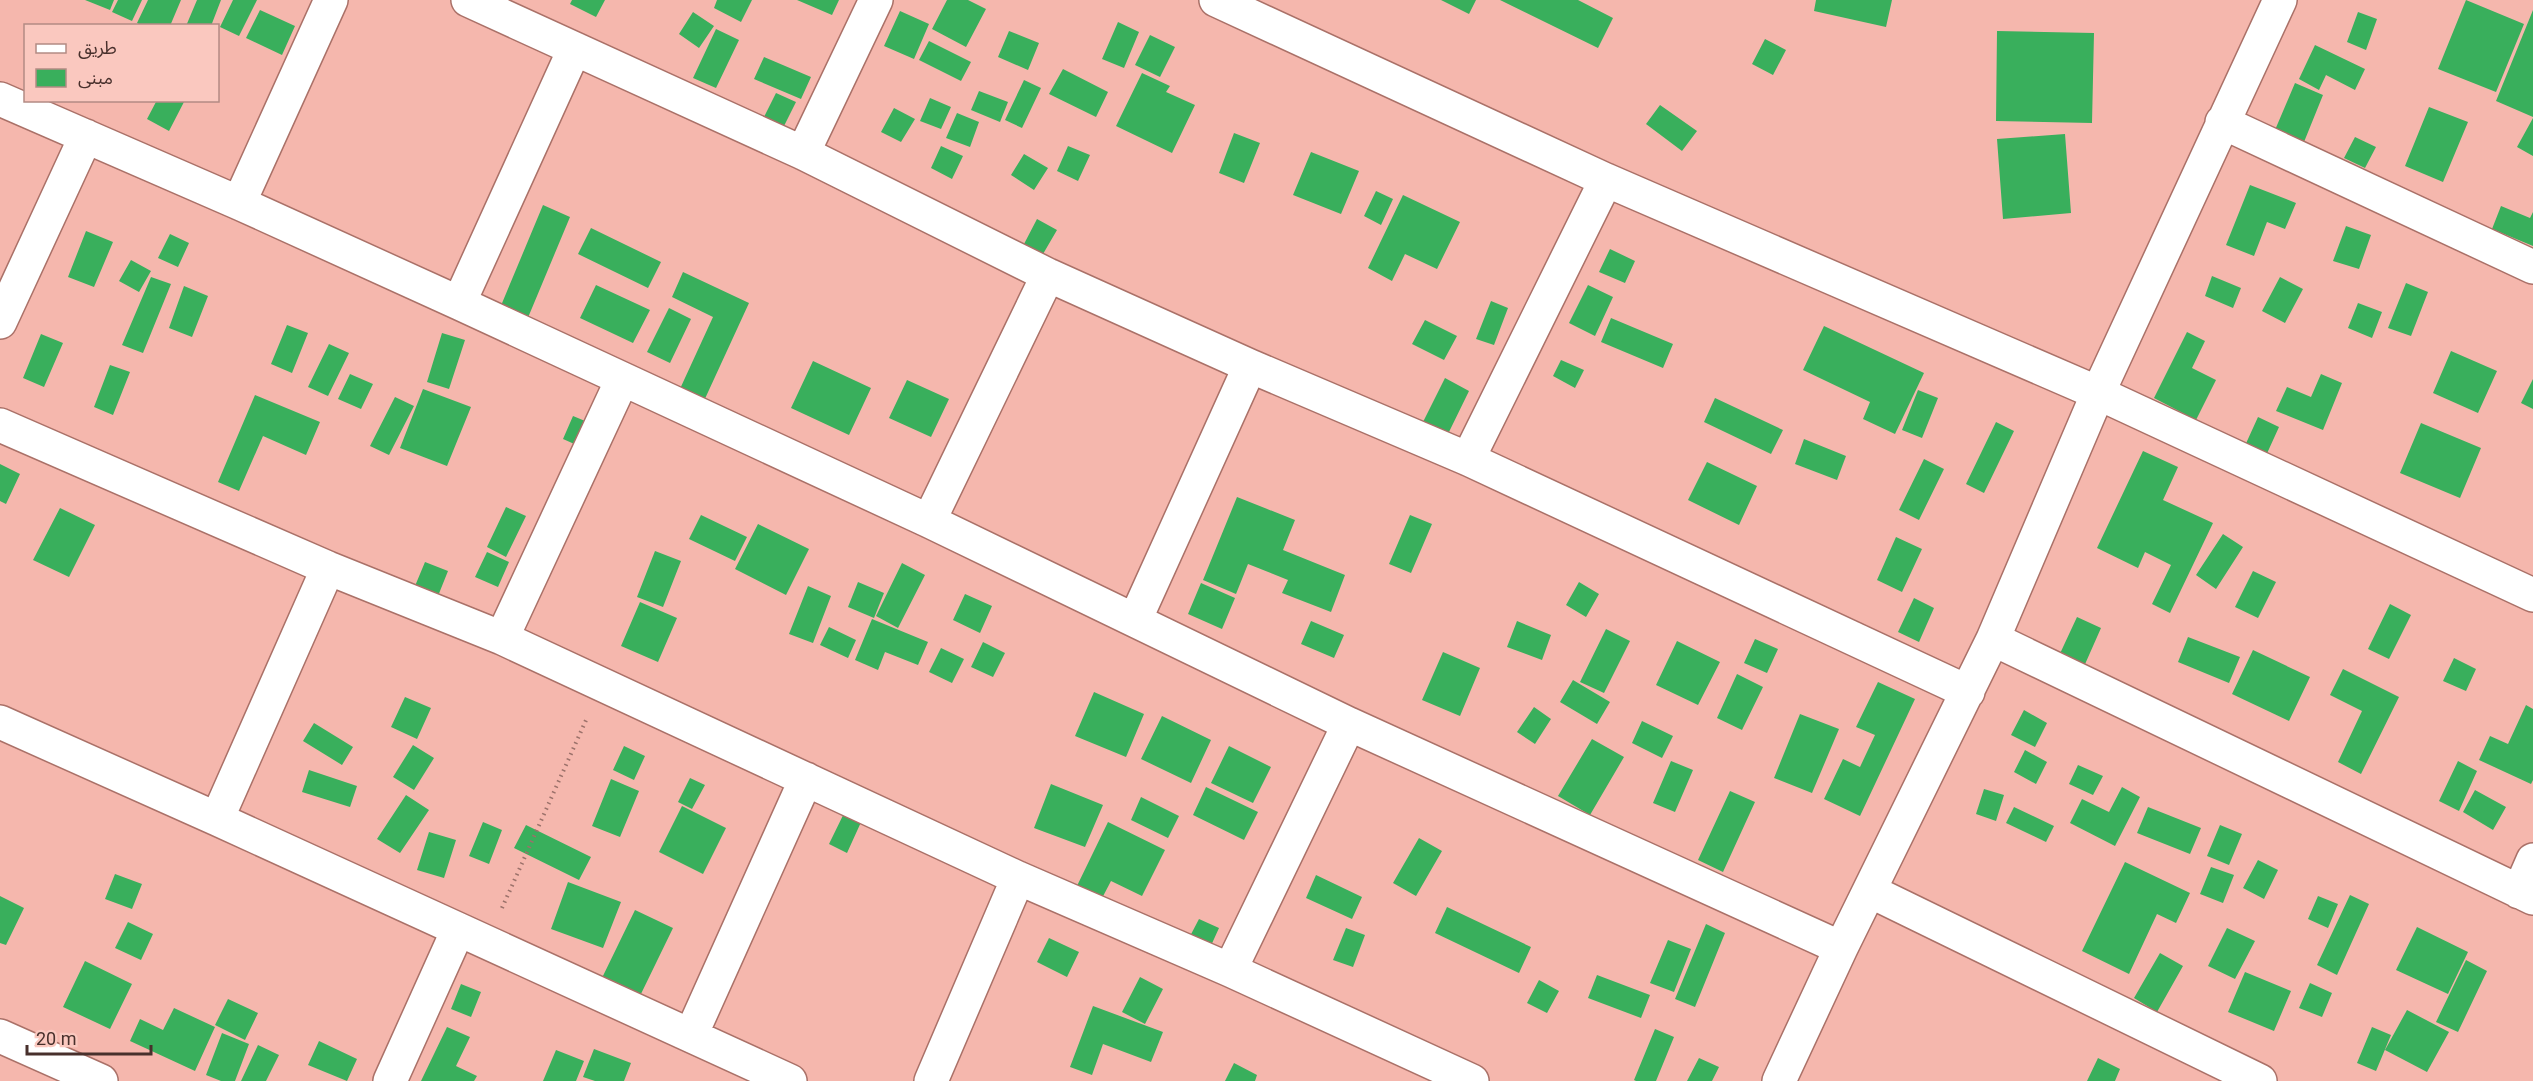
<svg xmlns="http://www.w3.org/2000/svg" width="2533" height="1081" viewBox="0 0 2533 1081" font-family="Roboto,'Noto Sans Arabic',sans-serif">
<style>
.building{fill:#39af5c}
.lines{fill:none;stroke-linecap:round;stroke-linejoin:round}
.minor-casing{stroke:#aa7168;stroke-width:36}
.path{stroke:#9b716a;stroke-width:4;stroke-dasharray:1.5 4.5;stroke-linecap:butt}
.minor{stroke:#fff;stroke-width:33}
</style>
<rect width="100%" height="100%" fill="#f5b7ad"/>
<path class="building" d="M85,0H114L110,10Z
M118,0H142L132,21L112,12Z
M148,0H181L170,26H142L137,23Z
M197,0H221L211,26H186Z
M233,0H257L239,36L220,27Z
M572,0H605L596,17L570,4Z
M717,0H752L741,22L714,8Z
M797,0H839L832,15Z
M947,0H968L986,9L966,47L932,29Z
M1441,0H1476L1469,14Z
M1500,0H1578L1613,18L1598,48Z
M1816,0H1892L1886,27L1814,11Z
M2466,0L2524,24L2496,92L2438,69Z
M260,10L295,26L282,55L246,38Z
M2533,10V117L2496,101Z
M900,11L929,24L914,59L884,46Z
M693,12L714,26L699,48L679,34Z
M2358,12L2377,19L2366,50L2347,42Z
M1118,22L1139,32L1124,68L1102,59Z
M716,29L739,40L716,88L693,78Z
M1009,31L1039,43L1028,70L998,57Z
M1997,31L2094,33L2092,123L1996,121Z
M1150,35L1175,47L1160,77L1135,65Z
M1765,39L1786,50L1773,75L1752,64Z
M929,41L971,62L961,81L919,60Z
M2315,45L2365,69L2355,90L2326,75L2319,90L2299,79Z
M764,57L811,77L801,99L754,79Z
M1063,69L1108,92L1096,117L1049,94Z
M1142,73L1170,86L1166,92L1195,105L1172,153L1116,126Z
M1024,80L1041,88L1022,128L1005,120Z
M2295,83L2323,95L2304,142L2275,130Z
M979,91L1008,102L1000,122L971,110Z
M776,93L796,102L784,126L764,117Z
M930,98L951,107L941,129L920,121Z
M157,100H185L169,131L147,119Z
M1660,105L1697,131L1682,151L1646,124Z
M2429,107L2468,122L2443,182L2405,166Z
M894,108L915,119L901,142L881,132Z
M957,113L979,122L970,147L946,138Z
M2533,118V156L2517,147Z
M1234,133L1260,143L1244,183L1219,173Z
M2065,134L2071,213L2003,219L1997,139Z
M2355,137L2376,147L2365,168L2344,158Z
M941,146L963,156L952,179L931,168Z
M1068,146L1090,155L1078,181L1057,171Z
M1311,152L1359,171L1341,214L1293,195Z
M1024,154L1048,168L1034,190L1011,175Z
M2250,185L2296,203L2285,229L2267,222L2254,256L2226,245Z
M1376,191L1393,199L1381,225L1364,216Z
M1403,195L1460,222L1437,269L1405,254L1392,281L1368,268Z
M543,205L570,217L527,320L500,308Z
M2501,206L2530,218L2533,212V246L2492,229Z
M1037,219L1057,230L1043,254L1024,244Z
M2346,226L2371,235L2359,269L2333,261Z
M591,228L661,262L648,288L578,254Z
M86,231L113,242L94,287L68,277Z
M170,234L189,243L178,267L158,258Z
M1610,249L1635,261L1625,283L1599,272Z
M131,260L151,271L139,292L119,281Z
M683,272L749,303L703,403L679,391L713,317L672,297Z
M2212,276L2241,288L2233,308L2205,296Z
M151,277L171,284L143,353L122,345Z
M2280,277L2303,289L2285,323L2262,311Z
M2406,283L2428,292L2411,336L2388,328Z
M596,285L650,310L633,343L580,318Z
M1588,285L1613,297L1595,336L1569,323Z
M184,286L208,296L192,337L169,328Z
M1491,301L1508,308L1494,345L1476,339Z
M2358,303L2382,312L2372,338L2348,328Z
M669,308L691,319L670,363L647,352Z
M1611,318L1673,344L1663,368L1601,342Z
M1425,320L1457,336L1444,360L1412,344Z
M287,325L308,333L292,373L271,364Z
M1824,326L1924,373L1895,434L1863,419L1870,402L1803,370Z
M2187,332L2205,341L2192,368L2216,380L2196,420L2154,398Z
M442,333L465,340L449,389L427,382Z
M41,334L63,343L44,387L23,378Z
M329,344L349,353L328,396L308,387Z
M2451,351L2497,371L2478,413L2433,393Z
M1561,360L1584,370L1575,388L1553,376Z
M813,361L871,388L849,435L791,408Z
M110,365L130,372L113,415L94,407Z
M350,374L373,384L361,409L338,399Z
M2321,374L2342,383L2323,430L2276,411L2287,387L2311,397Z
M1445,378L1469,391L1448,434L1423,422Z
M2533,379V409L2521,403Z
M907,380L949,399L931,437L889,418Z
M423,389L471,407L447,466L400,448Z
M1918,390L1938,398L1922,438L1902,430Z
M255,395L320,422L306,455L263,436L239,491L218,482Z
M395,397L414,406L389,455L370,446Z
M1715,398L1783,430L1771,454L1704,422Z
M573,416L607,430L597,454L563,439Z
M2258,417L2279,427L2264,460L2243,450Z
M1996,422L2014,431L1984,493L1966,484Z
M2421,423L2481,448L2460,498L2400,473Z
M1804,439L1846,456L1837,480L1795,464Z
M2143,451L2178,467L2163,500L2213,523L2170,613L2152,604L2171,565L2145,552L2138,568L2097,548Z
M1924,459L1944,469L1919,520L1899,510Z
M1707,462L1757,486L1739,525L1688,500Z
M0,464L20,474L6,504L0,501Z
M1237,497L1295,520L1283,550L1345,575L1331,612L1282,593L1288,580L1248,564L1236,594L1203,580Z
M506,507L526,516L506,557L487,547Z
M60,508L95,525L69,577L33,560Z
M701,515L747,537L735,561L689,539Z
M1410,515L1432,524L1411,573L1389,564Z
M758,524L809,549L786,595L735,569Z
M2223,534L2243,547L2216,589L2196,575Z
M1896,537L1922,549L1902,592L1877,580Z
M655,551L681,561L663,607L637,597Z
M487,552L509,562L498,587L475,577Z
M425,562L448,571L438,596L415,586Z
M902,563L925,575L898,628L876,616Z
M2253,571L2276,582L2258,618L2235,607Z
M858,582L884,593L874,618L848,607Z
M1579,582L1599,594L1586,617L1566,605Z
M1201,583L1235,598L1222,629L1188,614Z
M808,586L831,596L813,643L789,634Z
M965,594L992,606L980,633L953,620Z
M1914,598L1934,608L1919,642L1898,632Z
M640,602L677,618L658,662L621,646Z
M2390,604L2411,615L2389,659L2368,649Z
M2077,617L2101,628L2082,671L2057,660Z
M872,619L928,642L918,665L885,652L878,670L855,660Z
M1311,621L1344,635L1334,658L1301,644Z
M1517,621L1551,635L1542,660L1507,647Z
M829,627L856,640L848,658L820,645Z
M1606,629L1630,641L1604,693L1580,682Z
M2188,637L2240,657L2229,683L2178,662Z
M1755,639L1778,649L1767,673L1744,663Z
M1677,641L1720,662L1698,705L1656,685Z
M983,642L1005,653L993,677L971,667Z
M941,648L964,659L952,683L929,672Z
M2253,650L2310,677L2289,721L2232,694Z
M1443,652L1480,668L1460,716L1422,700Z
M2454,658L2476,669L2466,691L2443,681Z
M2343,669L2399,697L2361,774L2338,762L2362,711L2330,695Z
M1737,674L1763,687L1742,730L1717,718Z
M1573,680L1610,702L1597,724L1560,702Z
M1878,682L1915,699L1860,816L1824,799L1843,759L1860,767L1875,735L1856,727Z
M1094,692L1144,714L1126,757L1075,736Z
M405,697L431,708L417,739L391,727Z
M2526,705L2533,709V780L2531,784L2479,760L2490,736L2508,744Z
M1534,707L1551,719L1535,744L1517,732Z
M2024,710L2047,723L2035,747L2011,735Z
M1800,714L1839,729L1812,793L1774,778Z
M1162,716L1211,740L1191,783L1141,759Z
M1642,721L1673,736L1662,758L1632,743Z
M314,723L353,747L342,765L303,741Z
M1592,739L1624,757L1590,815L1558,796Z
M413,745L434,758L414,790L393,777Z
M624,746L645,756L634,780L613,770Z
M1229,746L1271,767L1253,803L1211,783Z
M2025,750L2047,762L2036,784L2014,772Z
M1671,761L1693,770L1675,812L1653,803Z
M2458,761L2477,771L2459,811L2439,801Z
M2078,765L2103,776L2093,795L2069,784Z
M309,770L357,786L350,807L302,792Z
M690,778L705,785L692,809L678,802Z
M611,779L639,791L620,837L592,826Z
M1051,784L1103,805L1085,847L1034,828Z
M1206,787L1258,812L1244,840L1193,815Z
M2122,787L2140,797L2115,846L2070,823L2082,799L2109,812Z
M1984,789L2004,795L1996,821L1976,814Z
M2475,790L2506,807L2493,830L2463,812Z
M1730,791L1755,802L1723,872L1698,860Z
M406,795L429,810L400,853L377,839Z
M1141,797L1179,816L1168,838L1131,820Z
M850,801L867,809L847,853L829,844Z
M682,806L726,828L703,874L659,852Z
M2014,807L2054,826L2046,842L2006,823Z
M2148,807L2201,828L2190,854L2137,833Z
M483,822L502,830L489,864L469,856Z
M1108,822L1165,850L1142,896L1111,881L1100,902L1075,890Z
M526,825L591,857L579,880L514,848Z
M2220,825L2242,834L2229,865L2207,856Z
M429,832L456,840L444,878L417,870Z
M1419,838L1442,851L1416,896L1393,883Z
M2258,860L2278,870L2264,899L2243,888Z
M2125,862L2190,893L2176,923L2157,914L2129,974L2082,951Z
M2211,867L2234,875L2223,903L2200,894Z
M115,874L142,884L132,909L105,899Z
M1316,875L1362,897L1352,919L1306,898Z
M568,882L621,902L603,948L551,929Z
M2350,895L2369,904L2337,975L2317,965Z
M0,896L24,908L6,945L0,943Z
M2318,896L2338,904L2328,928L2308,919Z
M1447,907L1531,947L1519,973L1435,933Z
M635,910L673,928L639,998L601,980Z
M1199,919L1219,928L1209,950L1188,940Z
M128,922L153,934L141,960L115,948Z
M1706,924L1725,933L1695,1007L1675,999Z
M2417,927L2468,952L2448,994L2396,970Z
M1346,928L1365,935L1353,967L1333,960Z
M2227,928L2255,941L2235,979L2208,966Z
M1049,938L1079,952L1067,977L1037,962Z
M1668,940L1691,949L1674,992L1650,983Z
M2160,953L2183,966L2157,1012L2134,998Z
M2466,960L2487,971L2458,1032L2436,1022Z
M85,961L132,984L110,1029L63,1007Z
M2245,972L2291,991L2274,1031L2228,1012Z
M1597,975L1650,995L1641,1018L1588,998Z
M1140,977L1163,989L1145,1024L1122,1012Z
M1539,980L1559,991L1547,1013L1527,1003Z
M2310,983L2332,993L2322,1017L2299,1008Z
M461,984L481,992L471,1017L451,1009Z
M228,999L258,1013L245,1040L215,1025Z
M1093,1006L1163,1032L1151,1062L1103,1044L1092,1075L1070,1067Z
M174,1008L215,1027L195,1071L130,1041L140,1019L163,1030Z
M2407,1010L2449,1032L2427,1072L2385,1050Z
M447,1027L470,1037L456,1066L477,1076L474,1081H421Z
M2372,1027L2391,1035L2376,1071L2357,1063Z
M1655,1029L1674,1037L1656,1081H1636L1634,1080Z
M222,1033L249,1044L235,1081H221L206,1075Z
M319,1041L357,1059L347,1081L308,1065Z
M258,1045L279,1055L266,1081H241Z
M594,1049L631,1063L624,1081H595L583,1077Z
M556,1050L584,1061L576,1081H543Z
M1699,1058L1719,1067L1712,1081H1687Z
M2098,1058L2120,1069L2115,1081H2087Z
M1234,1063L1257,1075L1255,1081H1225Z"/>
<g class="lines">
<defs>
<path id="minor" d="M468,0L803,153L1048,275L1250,366L1468,459L1968,692
M1216,0L1606,180L2098,393L2533,595
M0,99L239,203L459,303L929,521L1349,724L1841,948
M2222,122L2533,267
M803,153L876,0
M239,203L331,0
M459,303L574,50
M0,322L86,136
M0,425L328,568L502,638L1018,878L1230,970L1472,1081
M1468,459L1606,180
M929,521L1048,275
M1135,620L1250,366
M502,638L622,380
M1993,639L2533,898
M0,722L217,819L790,1081
M217,819L328,568
M1870,891L2260,1081
M2519,892L2533,860
M1230,970L1349,724
M691,1035L806,779
M0,1036L101,1081
M390,1081L458,930
M931,1081L1018,878
M1779,1081L1841,948L1993,639L2098,393L2280,0"/>
</defs>
<use href="#minor" class="minor-casing"/>
<path class="path" d="M502,908L587,718"/>
<use href="#minor" class="minor"/>
</g>
<rect x="24" y="24" width="195" height="78" fill="#fac8bf" stroke="#b38b84" stroke-width="1.5"/>
<rect x="36" y="44" width="30" height="9" fill="#ffffff" stroke="#b38b84" stroke-width="1.5"/>
<text x="78" y="54" font-size="18" fill="#48302c">طريق</text>
<rect x="36" y="69" width="30" height="18" fill="#39af5c" stroke="#b38b84" stroke-width="1.5"/>
<text x="78" y="84" font-size="18" fill="#48302c">مبنى</text>
<path d="M27 1045v9h124v-9" fill="none" stroke="#48302c" stroke-width="3"/>
<text x="36" y="1045" font-size="18" fill="#48302c" stroke="#fac8bf" stroke-width="4.5" paint-order="stroke">20 m</text>
</svg>
